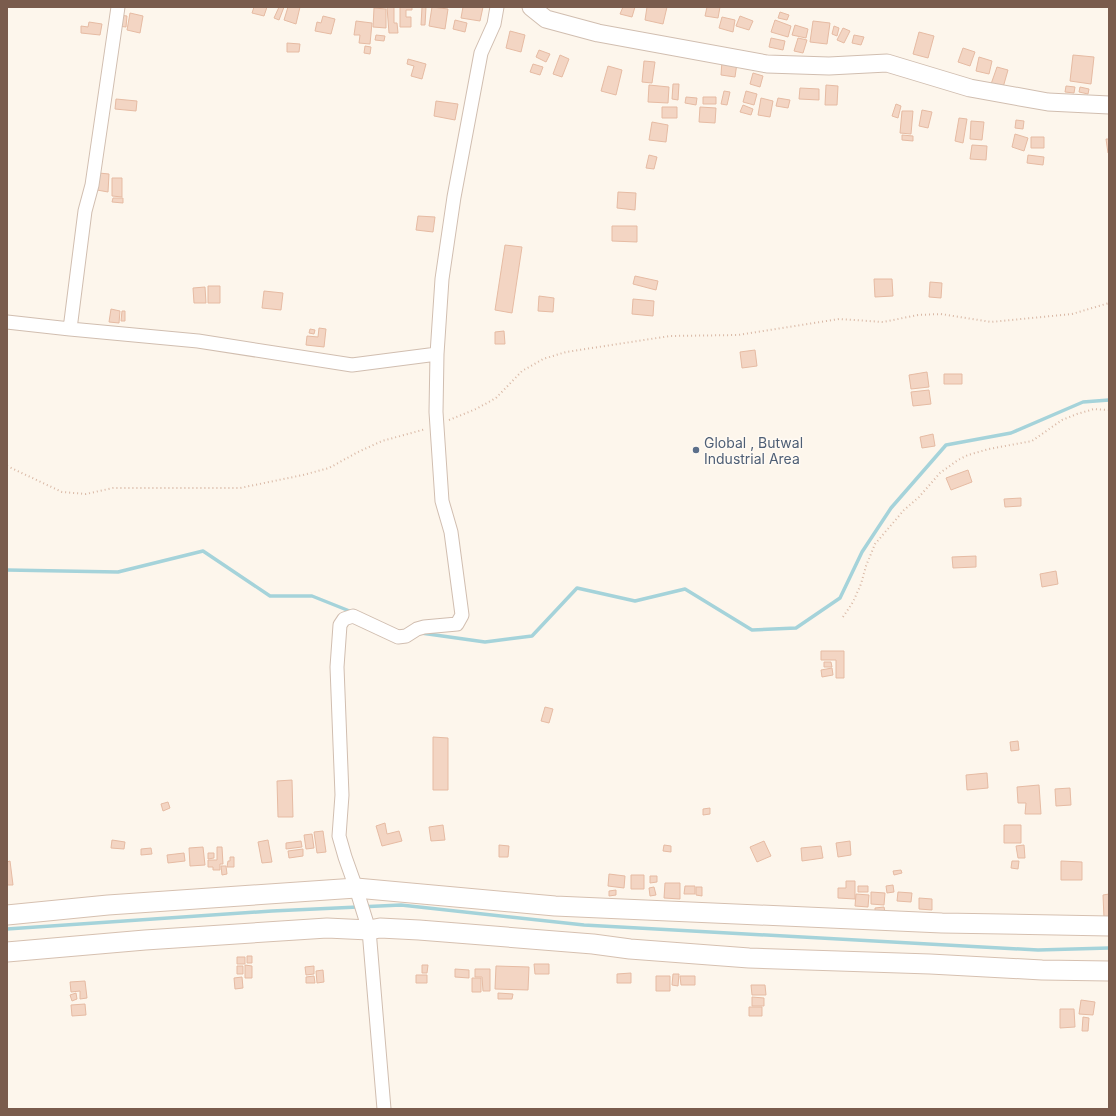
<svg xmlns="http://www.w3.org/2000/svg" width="1116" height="1116" viewBox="0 0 1116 1116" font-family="Inter,sans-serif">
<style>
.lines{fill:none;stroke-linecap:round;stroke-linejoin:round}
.stream{stroke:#a5d3da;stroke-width:3.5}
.building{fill:#f3d5c3;stroke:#e6bba3}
.minor-casing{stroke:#d1beb0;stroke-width:15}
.tertiary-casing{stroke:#d1beb0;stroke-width:19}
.secondary-casing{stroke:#d6c0b0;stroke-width:21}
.path{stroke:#d9b8a5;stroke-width:2;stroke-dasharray:1 3;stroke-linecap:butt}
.minor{stroke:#fff;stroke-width:13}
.tertiary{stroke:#fff;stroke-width:17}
.secondary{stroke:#fff;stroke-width:19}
.service-dot{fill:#5c6f8a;stroke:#fffaf3;stroke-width:1.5}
.labels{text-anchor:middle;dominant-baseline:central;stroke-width:3;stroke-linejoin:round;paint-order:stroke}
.service-label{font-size:14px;fill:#4e5e75;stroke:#fffaf3;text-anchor:start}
</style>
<rect width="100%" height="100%" fill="#fdf6ec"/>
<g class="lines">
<path class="stream" d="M7,570L118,572L203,551L270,596H312L352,612
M421,633L485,642L532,636L577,588L635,601L685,589L752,630L796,628L840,598L862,552L891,508L946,445L1011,433L1083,402L1109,400
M7,929L272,911L401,905L584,925L1038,950L1109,948"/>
</g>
<path class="building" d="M254,7H267L264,16L252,13Z
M279,7H284L279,20L274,18Z
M288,7H300L296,24L284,20Z
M387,7H394V23H397L398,33H389Z
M400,7H412V10H406V17H411V27H400Z
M422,7H426L425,25H421Z
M432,7L448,9L445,29L429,26Z
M463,7H483L480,21L461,18Z
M623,7H635L632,17L620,14Z
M647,7H667L663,24L645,20Z
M707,7H720L718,18L705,16Z
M374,8L386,9V28L373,27Z
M780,12L789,15L787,20L778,18Z
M130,13L143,16L140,33L127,30Z
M119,15L127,16L126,27L118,26Z
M323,16L335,19L331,34L315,31L317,22L321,23Z
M740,16L753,21L749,30L736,26Z
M722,17L735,20L733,32L719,28Z
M455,20L467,23L465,32L453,29Z
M775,20L791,26L788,37L771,32Z
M356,21L372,23L370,44L359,43L360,35H354Z
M813,21L830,23L827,44L810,42Z
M89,22L102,24L100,35L81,33V26L88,27Z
M795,25L808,29L806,38L792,35Z
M834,26L839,28L837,36L832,34Z
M843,28L850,31L844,43L837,40Z
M510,31L525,35L521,52L506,48Z
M919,32L934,36L928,58L913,54Z
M376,35L385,36L384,41L375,40Z
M854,35L864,37L861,45L852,43Z
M771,38L785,41L783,50L769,47Z
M798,38L807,40L803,53L794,51Z
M287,43L300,44L299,52H287Z
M365,46L371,47L370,54L364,53Z
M963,48L975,52L970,66L958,62Z
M539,50L550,54L546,62L536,57Z
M560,55L569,59L562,77L553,74Z
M1073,55L1094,57L1091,84L1070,81Z
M979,57L992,61L989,74L976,71Z
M408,59L426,64L422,79L411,76L414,66L407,64Z
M644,61L655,62L652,83L642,82Z
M722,61L737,63L735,77L721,75Z
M533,64L543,67L540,75L530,72Z
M608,66L622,70L616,95L601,91Z
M997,67L1008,70L1002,91L990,87Z
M753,73L763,76L760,87L750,84Z
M673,84H679L678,100L672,99Z
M649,85L669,87L668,103L648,102Z
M826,85L838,86L837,105H825Z
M1066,86L1075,87L1074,93L1065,92Z
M1080,87L1089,89L1088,94L1079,92Z
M800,88L819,89V100L799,99Z
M724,91L730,92L727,105L721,104Z
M746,91L757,94L754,105L743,102Z
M686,97L697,98L696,105L685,103Z
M703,97H716V104H703Z
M761,98L773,101L770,117L758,115Z
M778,98L790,100L788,108L776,106Z
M116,99L137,101L136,111L115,109Z
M436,101L458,104L455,120L434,116Z
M896,104L901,106L898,118L892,116Z
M743,105L753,109L751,115L740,112Z
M662,107H677V118H662Z
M700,107L716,108L715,123L699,122Z
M922,110L932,112L928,128L919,126Z
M902,111H913L911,134L900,133Z
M959,118L967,119L963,143L955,141Z
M1016,120L1024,121L1023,129L1015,128Z
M971,121L984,122L982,140L970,139Z
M652,122L668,125L666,142L649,140Z
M1015,134L1028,138L1024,151L1012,147Z
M902,135L913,136V141L902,140Z
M1031,137H1044V148H1031Z
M1106,139H1109V153H1108Z
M972,145L987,146L986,160L970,159Z
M649,155L657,157L654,169L646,168Z
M1028,155L1044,157L1043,165L1027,163Z
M99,173L109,174L108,192L97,190Z
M112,178H122V197L112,196Z
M618,192L636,193L635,210L617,208Z
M113,198H123V203L112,202Z
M418,216L435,217L433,232L416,230Z
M612,226H637V242L612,241Z
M505,245L522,247L512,313L495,310Z
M635,276L658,281L656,290L633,284Z
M874,279H892L893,296L875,297Z
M930,282L942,283L941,298L929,297Z
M208,286H220V303H208Z
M205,287L206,303H194L193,288Z
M264,291L283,293L281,310L262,308Z
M539,296L554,298L553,312L538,311Z
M633,299L654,301L653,316L632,314Z
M111,309L120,311L119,323L109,322Z
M122,311H125V321H121Z
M319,328L326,329L324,347L306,345L307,336L318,337Z
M310,329L315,330L314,334L309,333Z
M504,331L505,344H495V332Z
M755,350L757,366L742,368L740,352Z
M927,372L929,387L911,389L909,375Z
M944,374H962V384H944Z
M929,390L931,404L913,406L911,392Z
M933,434L935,446L922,448L920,437Z
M968,470L972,482L951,490L946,478Z
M1021,498V506L1005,507L1004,499Z
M976,556V567L953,568L952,557Z
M1056,571L1058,584L1042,587L1040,574Z
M821,651H844V678H836V660H821Z
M824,662H831L832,667H824Z
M832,668L833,675L822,677L821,670Z
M545,707L553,709L549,723L541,721Z
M433,737L448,738V790H433Z
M1018,741L1019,750L1011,751L1010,742Z
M987,773L988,788L967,790L966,775Z
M292,780L293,817H278L277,781Z
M1039,785L1041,814H1025L1026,803H1018L1017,787Z
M1070,788L1071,805L1056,806L1055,789Z
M168,802L170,808L163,811L161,804Z
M710,808V814L703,815V809Z
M385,823L387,834L399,831L402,841L382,846L376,826Z
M443,825L445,840L431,841L429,827Z
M1004,825H1021V843H1004Z
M323,831L326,852L317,853L314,832Z
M312,834L314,848L306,849L304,835Z
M112,840L125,842L124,849L111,848Z
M268,840L272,862L262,863L258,842Z
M301,841L302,847L286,849V843Z
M764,841L771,856L757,862L750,847Z
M850,841L851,855L838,857L836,843Z
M499,845L509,846L508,857H499Z
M664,845L671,846V852L663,851Z
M1024,845L1025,858H1018L1016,846Z
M821,846L823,858L802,861L801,848Z
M203,847L205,865L190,866L189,848Z
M217,847H222L223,864H220V870H213V867H208V860H217Z
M151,848L152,854L141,855V849Z
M303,849V856L289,858L288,851Z
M184,853L185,861L168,863L167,855Z
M208,853H214V858L208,859Z
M230,857H234V867H227L228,861H230Z
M10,861L13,885H7V862Z
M1012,861H1019L1018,869L1011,868Z
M1061,861L1082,862V880H1061Z
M221,866H226L227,874L222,875Z
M901,870L902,873L894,875L893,871Z
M609,874L625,876L624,888L608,886Z
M631,875H644V889H631Z
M650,876H657V882L650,883Z
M846,881H855V899L838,898V888H846Z
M665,883H680V899L664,898Z
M893,885L894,892L887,893L886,886Z
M685,886H695V894H684Z
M858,886H868V892H858Z
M654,887L656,895L650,896L649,888Z
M696,887H702V896L696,895Z
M616,890V895L609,896V891Z
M871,892L885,893L884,905L871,904Z
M898,892L912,893L911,902L897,901Z
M856,894L869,895L868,907L855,906Z
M1109,894V918H1104L1103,895Z
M919,898L932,899V910L919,909Z
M884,907L885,912L875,913V908Z
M247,956H252V963H247Z
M237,957H245V964H237Z
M534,964H549V974H535Z
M245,965L252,966V978H245Z
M422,965H428L427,973H422Z
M237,966H243V974H237Z
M314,966V974L306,975L305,967Z
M496,966L529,967L528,990L495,989Z
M455,969L469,970V978L455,977Z
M475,969H490V991H483L482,977H475Z
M323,970L324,982L317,983L316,971Z
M631,973V983H617V974Z
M673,974H679L678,986L672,985Z
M416,975H427V983H416Z
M314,976L315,983H306V977Z
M656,976H670V991H656Z
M680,976H695V985H681Z
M242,977L243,988L235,989L234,978Z
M472,978H481V992H472Z
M85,981L87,998L80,999V991L71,992L70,982Z
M751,985H765L766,995H752Z
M76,993L77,999L72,1001L70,995Z
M498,993L513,994L512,999H498Z
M752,997L764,998V1006H752Z
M1081,1000L1095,1002L1093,1015L1079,1014Z
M85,1004L86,1015L72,1016L71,1005Z
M749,1007H762V1016H749Z
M1060,1009H1074L1075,1027L1060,1028Z
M1083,1017L1089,1018L1088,1031H1082Z"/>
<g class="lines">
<defs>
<path id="minor" d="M118,7L92,185L85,211L70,329L198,341L352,365L437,354L436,412L442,501L451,532L462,615L457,624L424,627L417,629L406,636L398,637L353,616L344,619L340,625L337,667L342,795L339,836L345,857L356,888L369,930L384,1109
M7,322L70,329
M437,354L442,279L454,197L481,53L494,24L497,7"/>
<path id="tertiary" d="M531,7L546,19L598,33L767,64L829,66L887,63L970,88L1048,102L1109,105"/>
<path id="secondary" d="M7,915L108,905L356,888L555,906L942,923L1109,926
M7,952L145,940L327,928L369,930L380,928L419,930L593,944L630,949L749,958L930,964L1042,970L1109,971"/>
</defs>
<use href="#minor" class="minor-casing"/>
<use href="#tertiary" class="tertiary-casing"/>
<use href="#secondary" class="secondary-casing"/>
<path class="path" d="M449,420L476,409L496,398L522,371L543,359L566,352L670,336L738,335L839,319L883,322L918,315L941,314L991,322L1072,314L1109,303
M7,466L62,492L86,494L113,488H240L303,475L329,468L358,452L382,441L426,429
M843,617L853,602L861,584L866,566L875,544L904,510L919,497L940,473L958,460L968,455L989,449L1032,441L1062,420L1077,414L1094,409L1109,410"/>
<use href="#minor" class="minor"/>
<use href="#tertiary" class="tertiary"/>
<use href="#secondary" class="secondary"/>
</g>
<circle class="service-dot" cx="696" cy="450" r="4"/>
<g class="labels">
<g class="service-label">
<text x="704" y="442">Global , Butwal<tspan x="704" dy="16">Industrial Area</tspan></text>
</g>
</g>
<rect width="1116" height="1116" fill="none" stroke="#7a5c4d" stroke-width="16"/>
</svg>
